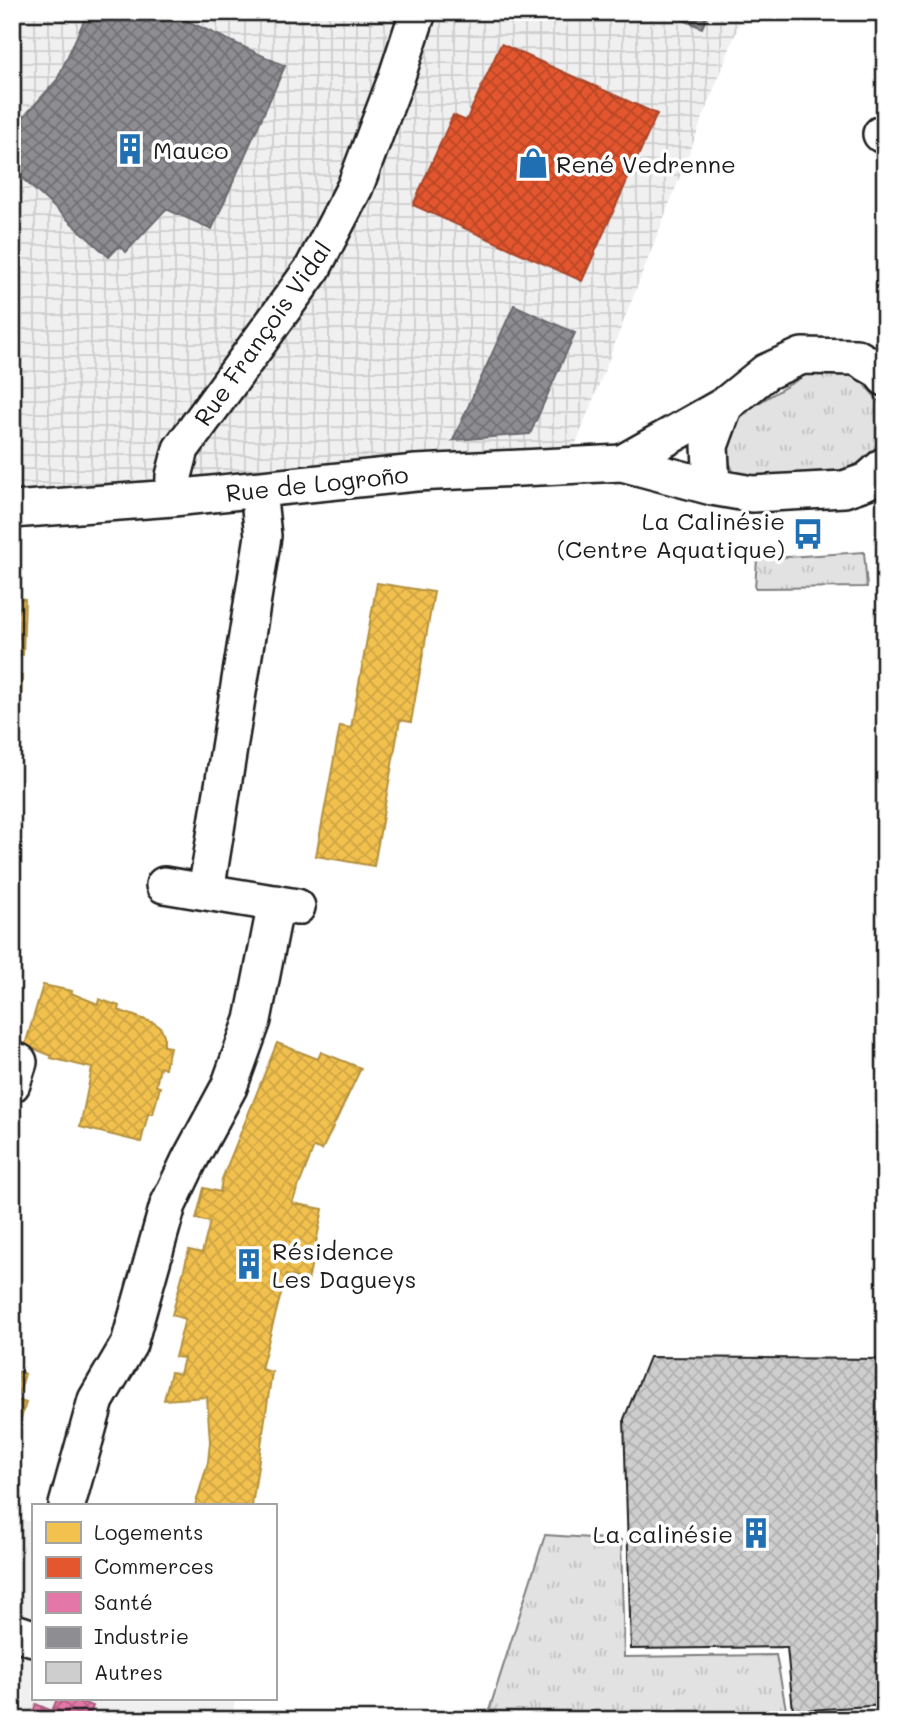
<svg xmlns="http://www.w3.org/2000/svg" width="897" height="1732" viewBox="0 0 897 1732" font-family="Mali,sans-serif">
<style>
.built{fill:#f0f0f0}
.industrial{fill:url(#industrial-grid)}
.grass{fill:url(#grass-tufts);stroke:#7f7f7f;stroke-width:2}
.homes{fill:url(#homes-cross-hatch);stroke:#b2903f;stroke-width:2}
.shops{fill:url(#shops-cross-hatch);stroke:#a84529;stroke-width:2}
.health{fill:url(#health-cross-hatch);stroke:#a75c7e;stroke-width:2}
.industry{fill:url(#industry-cross-hatch);stroke:#6b6b6f;stroke-width:2}
.building{fill:url(#building-cross-hatch);stroke:#1c1c1c;stroke-width:2}
.lines{fill:none;stroke-linecap:round;stroke-linejoin:round}
.minor-casing{stroke:#1c1c1c;stroke-width:40}
.minor{stroke:#fff;stroke-width:35}
.labels{text-anchor:middle;dominant-baseline:central;stroke-width:7;stroke-linejoin:round;paint-order:stroke}
.poi-label{font-size:24px;fill:#1c1c1c;stroke:#fff;text-anchor:start}
.street-label{font-size:24px;fill:#1c1c1c;stroke:#fff}
</style>
<defs>
<pattern id="industrial-grid" width="8" height="8" patternUnits="userSpaceOnUse" patternTransform="scale(1.75)"><rect width="8" height="8" fill="#f0f0f0"/><path d="M0 4h8M4 0v8" fill="none" stroke="#cdcdcd"/></pattern>
<pattern id="grass-tufts" width="24" height="20" patternUnits="userSpaceOnUse" patternTransform="scale(1.75)"><rect width="24" height="20" fill="#e2e2e2"/><path d="M3 7l-1-3M5 7V3M7 7l1-3M15 17l-1-3M17 17v-4M19 17l1-3" fill="none" stroke="#c1c1c1"/></pattern>
<pattern id="homes-cross-hatch" width="8" height="8" patternUnits="userSpaceOnUse" patternTransform="scale(1.75)"><rect width="8" height="8" fill="#f2c14e"/><path d="M0 0l8 8M0 8l8-8" fill="none" stroke="#cfa544"/></pattern>
<pattern id="shops-cross-hatch" width="8" height="8" patternUnits="userSpaceOnUse" patternTransform="scale(1.75)"><rect width="8" height="8" fill="#e4572e"/><path d="M0 0l8 8M0 8l8-8" fill="none" stroke="#b84726"/></pattern>
<pattern id="health-cross-hatch" width="8" height="8" patternUnits="userSpaceOnUse" patternTransform="scale(1.75)"><rect width="8" height="8" fill="#e377a8"/><path d="M0 0l8 8M0 8l8-8" fill="none" stroke="#b76188"/></pattern>
<pattern id="industry-cross-hatch" width="8" height="8" patternUnits="userSpaceOnUse" patternTransform="scale(1.75)"><rect width="8" height="8" fill="#8d8d92"/><path d="M0 0l8 8M0 8l8-8" fill="none" stroke="#727276"/></pattern>
<pattern id="building-cross-hatch" width="8" height="8" patternUnits="userSpaceOnUse" patternTransform="scale(1.75)"><rect width="8" height="8" fill="#cecece"/><path d="M0 0l8 8M0 8l8-8" fill="none" stroke="#b0b0b0"/></pattern>
</defs>
<rect width="100%" height="100%" fill="#fff"/>
<filter id="ink" filterUnits="userSpaceOnUse"><feTurbulence type="fractalNoise" baseFrequency=".0143" numOctaves="2"/><feDisplacementMap in="SourceGraphic" scale="14" xChannelSelector="R" yChannelSelector="G"/><feConvolveMatrix kernelMatrix="1 2 1 2 8 2 1 2 1" color-interpolation-filters="sRGB"/></filter>
<g filter="url(#ink)">
<path class="built" d="M12,1515L33,1523V1699H235L232,1720H12Z"/>
<path class="industrial" d="M12,12H744L575,446L130,499L12,492Z"/>
<path class="grass" d="M838,371L857,376L878,400L885,413V449L846,480L736,478L726,455L735,417L809,373Z
M864,552L867,587L755,588L757,559Z
M545,1535L621,1540L624,1657L776,1655L788,1720H486Z"/>
<path class="homes" d="M377,583L434,592L411,722L400,720L374,866L316,856L340,726L351,728Z
M12,598L25,599L23,655L12,654Z
M12,675H22L21,701H12Z
M43,985L72,991L71,993L98,1004L99,999L119,1006L118,1010L154,1023L160,1027L164,1035V1046L170,1047L165,1068L160,1067L156,1086L160,1087L153,1114H148L141,1142L80,1127L92,1068L51,1058L52,1056L25,1045Z
M277,1043L318,1059L321,1052L361,1068L322,1150L314,1147L292,1203L323,1209L308,1281L286,1275L261,1369L272,1372L252,1506H195L208,1462L210,1442L207,1397L164,1400L171,1372L180,1374L184,1358L175,1357L185,1319L172,1315L189,1250L202,1253L210,1222L196,1219L204,1188L220,1192L222,1179Z
M12,1370L25,1374L17,1400L26,1403L12,1446Z"/>
<path class="shops" d="M501,44L657,114L582,281L413,205L453,115L466,121Z"/>
<path class="health" d="M57,1699H73L93,1706L88,1720H30L36,1704L52,1711Z"/>
<path class="industry" d="M88,12H168L285,66L212,229L166,209L126,252L119,246L109,257L12,169V130L57,80Z
M665,12H709L702,28Z
M514,305L575,333L530,434L453,440Z"/>
<path class="building" d="M649,1357L885,1359V1705L793,1711L787,1647L631,1649L624,1419Z"/>
<g class="lines">
<defs>
<path id="minor" d="M881,134L885,136
M622,463L725,405L766,372L802,356L856,357L879,370L885,378
M712,487L710,446L725,405
M173,498L174,476L181,449L313,268L355,187L396,79L418,12
M12,510L173,498L416,473L622,463L712,487L752,494L844,489L867,481L885,465
M164,885L206,892L263,536L258,490
M206,892L297,907
M12,1084L19,1062
M67,1505L96,1400L129,1344L168,1205L189,1161L229,1087L253,1020L276,903
M12,1631L33,1638"/>
</defs>
<use href="#minor" class="minor-casing"/>
<use href="#minor" class="minor"/>
</g>
</g>
<defs>
<symbol id="building-bare" viewBox="-9 -9 18 18"><path d="M-4-6H4V6H1V3H-1V6H-4ZM-2.5-4.3h1.7v1.8h-1.7ZM.8-4.3h1.7v1.8H.8ZM-2.5-1h1.7V.8h-1.7ZM.8-1h1.7V.8H.8Z" fill="#1f6fb2" stroke="#fff" stroke-width="2.5" paint-order="stroke"/></symbol>
<symbol id="shop-bare" viewBox="-9 -9 18 18"><path d="M-5-2.5h2.3a2.7 3.5 0 0 1 5.4 0H5L5.5 6h-11ZM-1.5-2.5h3a1.5 2.3 0 0 0-3 0Z" fill="#1f6fb2" stroke="#fff" stroke-width="2.5" paint-order="stroke"/></symbol>
<symbol id="bus-bare" viewBox="-9 -9 18 18"><path d="M-5-6H5V4H4V6H2V4H-2V6H-4V4H-5ZM-3.5-4V0h7V-4ZM-3.5 1.2v1.5H-2V1.2ZM2 1.2v1.5H3.5V1.2Z" fill="#1f6fb2" stroke="#fff" stroke-width="2.5" paint-order="stroke"/></symbol>
</defs>
<g fill-rule="evenodd">
<use href="#building-bare" x="108" y="127" width="44" height="44"/>
<use href="#shop-bare" x="511" y="141" width="44" height="44"/>
<use href="#bus-bare" x="786" y="512" width="44" height="44"/>
<use href="#building-bare" x="227" y="1242" width="44" height="44"/>
<use href="#building-bare" x="734" y="1511" width="44" height="44"/>
</g>
<g class="labels">
<g class="poi-label">
<text x="153" y="149">Mauco</text>
<text x="556" y="163">René Vedrenne</text>
<text x="785" y="520" text-anchor="end">La Calinésie<tspan x="785" dy="28">(Centre Aquatique)</tspan></text>
<text x="272" y="1250">Résidence<tspan x="272" dy="28">Les Dagueys</tspan></text>
<text x="733" y="1533" text-anchor="end">La calinésie</text>
</g>
<g class="street-label">
<text transform="translate(262 333) rotate(-55)">Rue François Vidal</text>
<text transform="translate(317 483) rotate(-6)">Rue de Logroño</text>
</g>
</g>
<rect width="897" height="1732" fill="none" stroke="#fff" stroke-width="42"/>
<rect x="21" y="21" width="855" height="1690" fill="none" stroke="#1c1c1c" stroke-width="2.5" filter="url(#ink)"/>
<rect x="32" y="1504" width="245" height="196" fill="#ffffff" stroke="#a4a4a4" stroke-width="2"/>
<rect x="46" y="1522" width="35" height="21" fill="#f2c14e" stroke="#a4a4a4" stroke-width="2"/>
<text x="94" y="1540" font-size="21" fill="#1c1c1c">Logements</text>
<rect x="46" y="1557" width="35" height="21" fill="#e4572e" stroke="#a4a4a4" stroke-width="2"/>
<text x="94" y="1574" font-size="21" fill="#1c1c1c">Commerces</text>
<rect x="46" y="1592" width="35" height="21" fill="#e377a8" stroke="#a4a4a4" stroke-width="2"/>
<text x="94" y="1610" font-size="21" fill="#1c1c1c">Santé</text>
<rect x="46" y="1627" width="35" height="21" fill="#8d8d92" stroke="#a4a4a4" stroke-width="2"/>
<text x="94" y="1644" font-size="21" fill="#1c1c1c">Industrie</text>
<rect x="46" y="1662" width="35" height="21" fill="#cecece" stroke="#a4a4a4" stroke-width="2"/>
<text x="94" y="1680" font-size="21" fill="#1c1c1c">Autres</text>
</svg>
